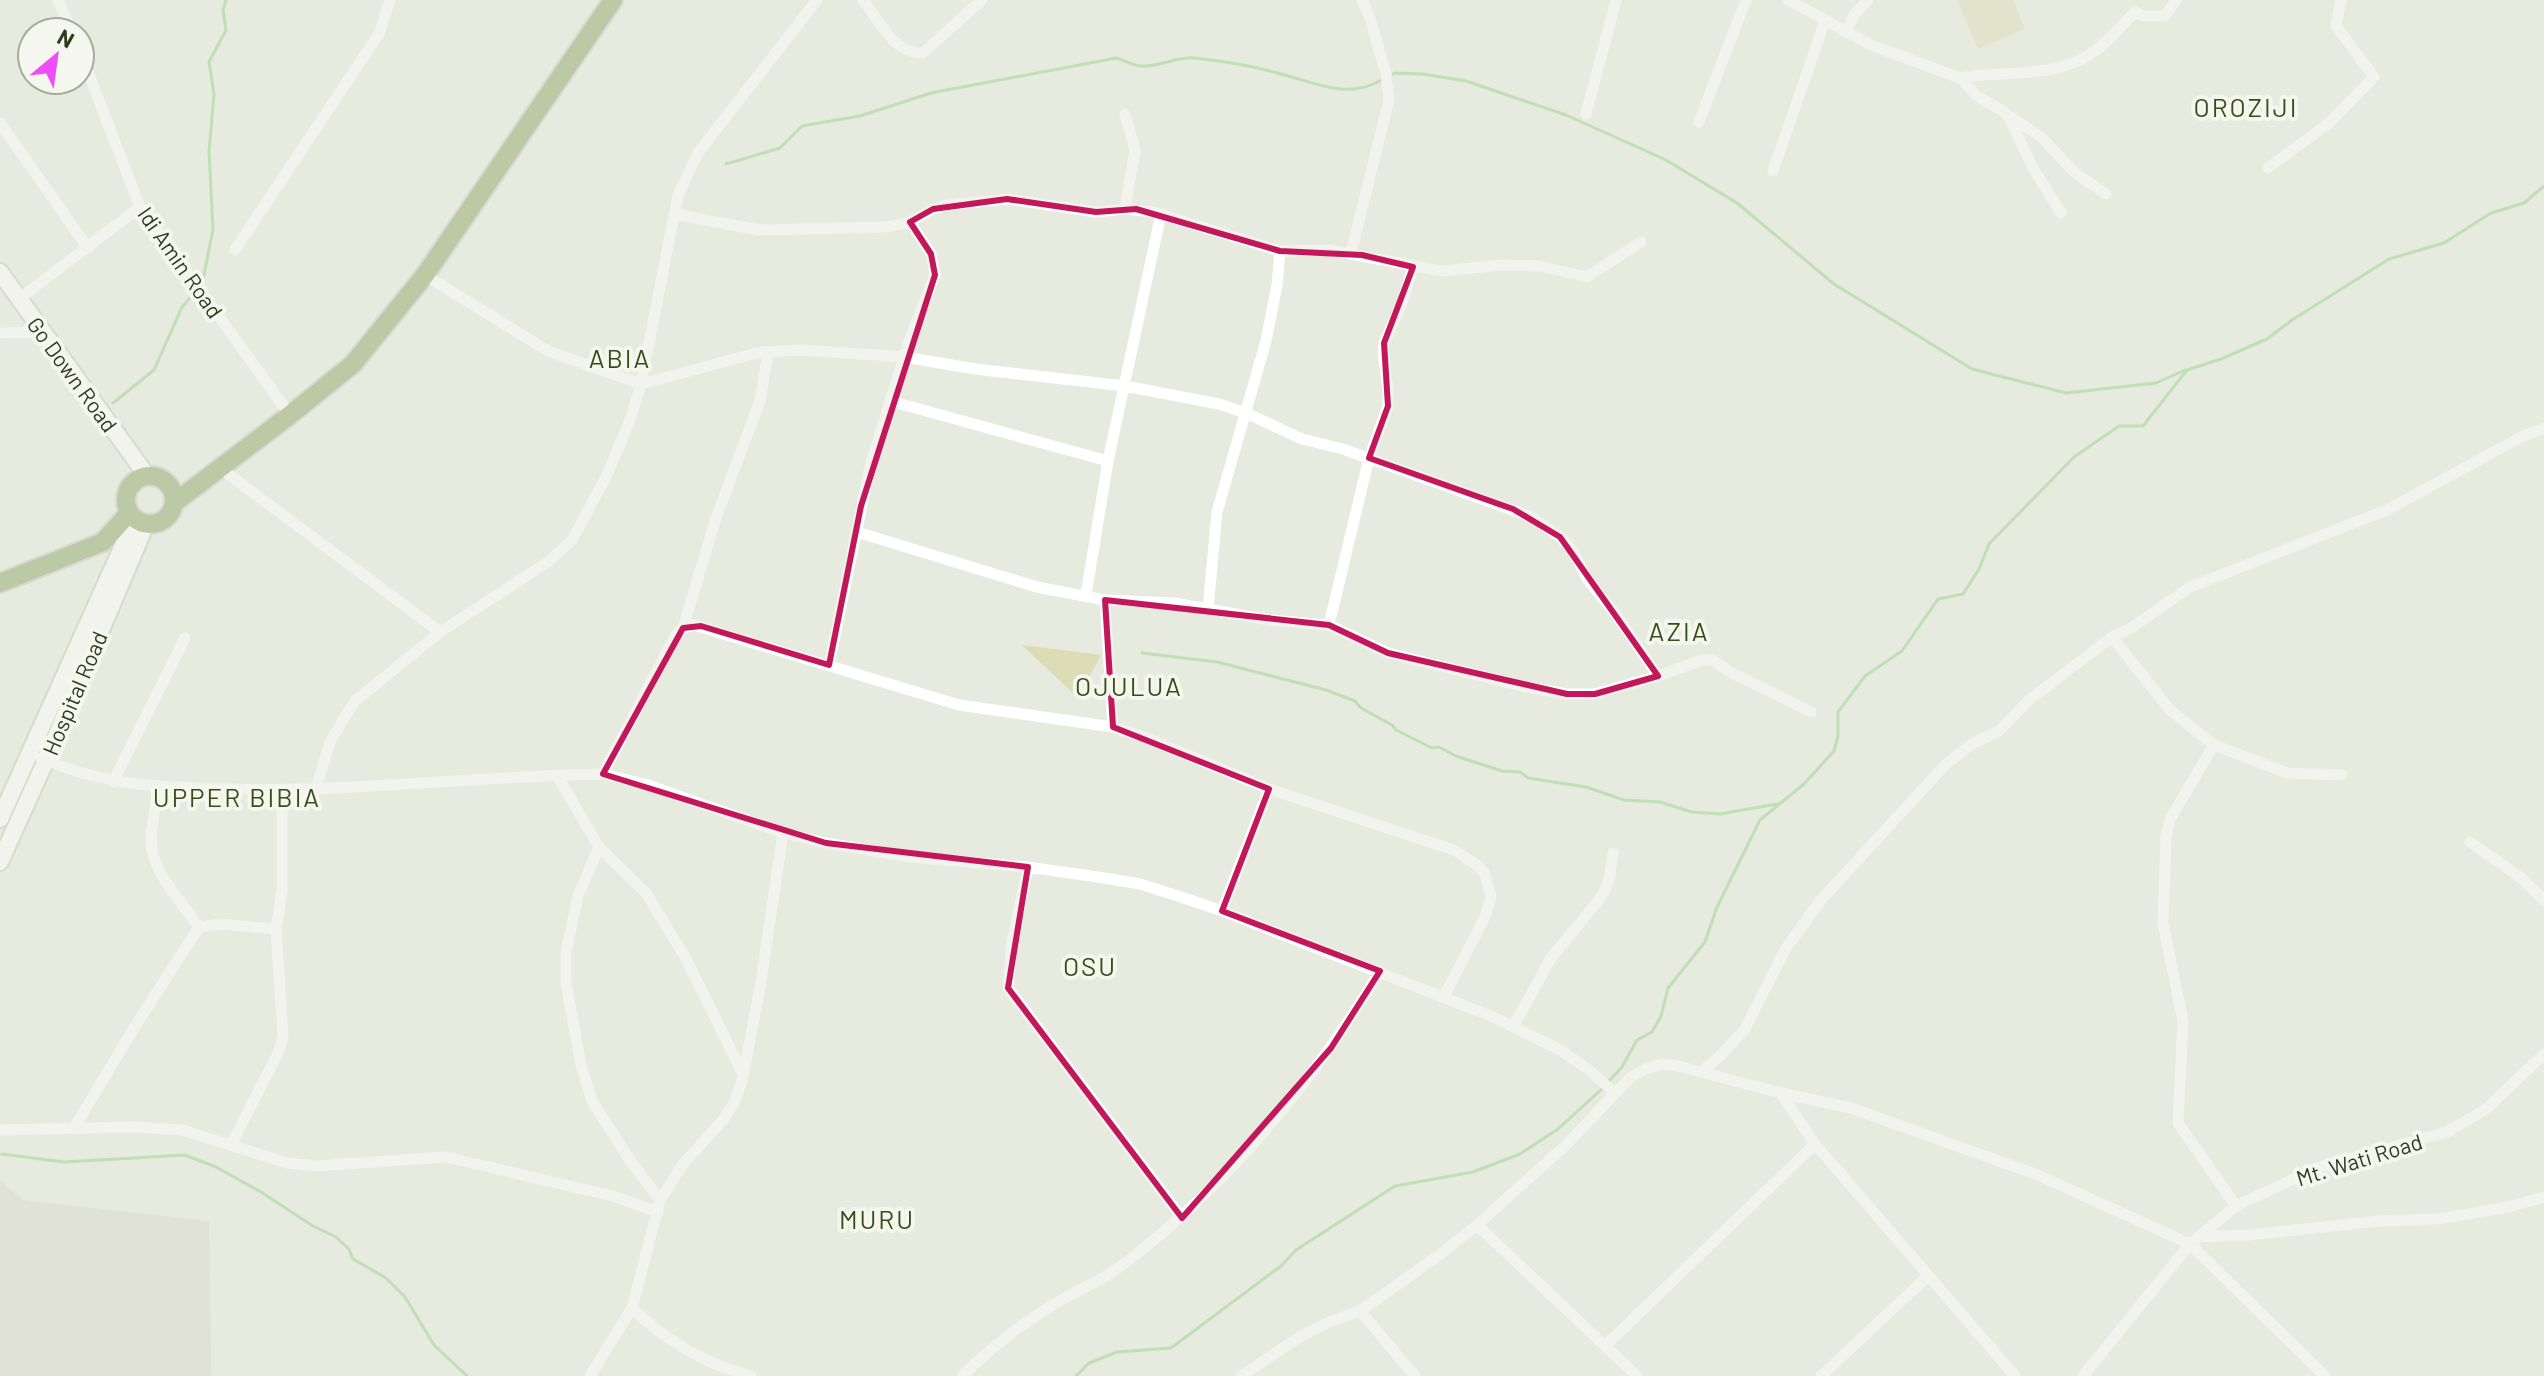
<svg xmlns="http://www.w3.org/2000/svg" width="2544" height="1376" viewBox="0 0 2544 1376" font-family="Barlow,sans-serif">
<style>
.built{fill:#d7dacc}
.green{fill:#dddcb5}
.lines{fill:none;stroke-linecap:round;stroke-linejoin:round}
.stream{stroke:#8fd382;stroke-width:3}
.secondary-casing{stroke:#c2cbb1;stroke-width:20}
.primary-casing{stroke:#c5c8c0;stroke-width:22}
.street{stroke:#fff;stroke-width:11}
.secondary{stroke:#fff;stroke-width:16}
.primary{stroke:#85a260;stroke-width:18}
.marked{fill:none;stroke:#c2185b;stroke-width:6;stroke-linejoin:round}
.labels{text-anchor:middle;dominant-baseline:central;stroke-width:8;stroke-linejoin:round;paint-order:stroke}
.street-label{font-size:22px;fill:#2f3b1f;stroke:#f5f7ee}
.quarter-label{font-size:26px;letter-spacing:2px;fill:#364d1a;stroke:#f5f7ee}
</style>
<rect width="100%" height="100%" fill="#e7eade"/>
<path class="built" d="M0,1180L23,1200L209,1221L211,1376H0Z"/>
<path class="green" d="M1957,0H2013L2025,29L1978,49Z
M1022,645L1101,655L1078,698Z"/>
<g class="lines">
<path class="stream" d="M1389,76L1395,73L1423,74L1466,81L1566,115L1666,160L1737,203L1834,284L1972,369L2066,393L2156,383L2185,370
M726,164L780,148L802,126L860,116L931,93L1116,58C1124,60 1132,65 1140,66C1158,68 1177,56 1195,58C1223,61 1254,66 1281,74C1317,83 1346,100 1382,80
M202,285L213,229L209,152L214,94L209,62L226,30L223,10L226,0
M113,403L154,370L182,307L197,290
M1142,653L1217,662L1326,690L1355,701L1361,708L1392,725L1396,730L1432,748L1439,747L1456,756L1502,771L1520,772L1528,778L1586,787L1624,800L1660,802L1692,812L1720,814L1777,804
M1609,1081L1622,1067L1637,1040L1652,1032L1661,1016L1668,988L1705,942L1717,907L1760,820L1804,784L1834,751L1838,736V712L1865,676L1902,651L1938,599L1963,594L1979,569L1989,544L2074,457L2119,426H2143L2187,370L2221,359L2267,339L2292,320L2389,259L2444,243L2491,213L2524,203L2544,186
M2,1154L64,1162L185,1155L216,1167L261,1192L313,1226L336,1237L349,1249L353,1259L386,1278L405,1297L434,1345L467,1376
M1076,1376L1089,1363L1117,1352L1171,1348L1281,1266L1296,1250L1395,1186L1473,1172L1520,1154L1558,1129L1604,1087"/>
<defs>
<path id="secondary" d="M0,272L147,476
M0,819L135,519
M0,862L46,760L146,524"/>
<path id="primary" d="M126 500a24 24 0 1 1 48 0a24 24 0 1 1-48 0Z
M174,503L290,415L353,364L425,275L613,0
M0,583L103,542L129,513"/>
</defs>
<use href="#secondary" class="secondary-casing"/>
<use href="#primary" class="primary-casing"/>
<path class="street" d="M58,0L72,32
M863,0C878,19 896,58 924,52L982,0
M1788,0L1871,45L1960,78L1977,96L2003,111L2010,119L2033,168L2061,213
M1846,32L1854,15L1868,0
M80,51L140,207L290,415
M1960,78C2004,70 2050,79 2089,55C2107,44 2120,27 2135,12L2143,16H2165L2176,0
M1125,114L1135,150L1125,209
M1586,114L1616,0
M2011,117L2042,138L2075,173L2106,194
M1699,122L1746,0
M0,123L88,248
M2268,168L2329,123L2374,77L2336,26L2341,0
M1773,171L1825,21
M674,214L759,230L887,227L910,222L933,209L947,205L1007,199L1096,212L1125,209L1153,212L1280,251L1329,250L1442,271L1502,265L1539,266L1587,277L1641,242
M235,250L379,34L390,0
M1351,253L1389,100L1386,74L1370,18L1362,0
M425,275L548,351L641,384L760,352L800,350L905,357L975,369L1125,386L1219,404L1246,413L1302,439L1343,449L1532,517L1560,537L1573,551L1588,580L1617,616L1658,676L1702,660H1712L1734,674L1811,712
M19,299L140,207
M0,333L42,332
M890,401L1108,461
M220,468L440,632
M857,532L1037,587L1105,600L1174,603L1269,620L1329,625L1388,653L1525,687L1567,694H1595L1658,676
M1086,595L1108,461L1161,214
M1105,600L1113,727
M1208,609L1217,512L1266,341L1277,285L1280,251
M1329,625L1369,458L1388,406V389L1383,352L1384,343L1402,303L1413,267
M683,628L716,518L760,401L768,352
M2112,637L2170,710L2214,745L2170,819L2166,837L2163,923L2183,1021L2178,1123L2236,1206
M829,665L870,466L909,341L935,275L931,254L910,222
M2214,745L2287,773L2342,775
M41,758C107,787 161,787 231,789C356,792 479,776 603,774L648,785L783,833L826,843L910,857L1028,867L1098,877L1140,884L1175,895L1222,911L1491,1016L1560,1050L1589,1070L1615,1093
M603,774L675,636L683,628L694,625L959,705L1113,727L1142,736L1269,789L1454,850L1477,865L1485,874L1491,897L1485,917L1444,996
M557,775L599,847L646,893L685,957L743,1074
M113,782L185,638
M158,787C156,804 152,822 151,838C150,871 182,902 199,927
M316,789L330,742L354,702L440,632L548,562L572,540L607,475L630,420L641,384L678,195L698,153L817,0
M2470,842L2520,877L2544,900
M599,847L578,896L566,952V983L581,1065L592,1101L629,1159L660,1200
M1028,867L1012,942L1008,988L1182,1218
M1222,911L1269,789
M1513,1027L1551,958L1602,896L1609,881L1613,853
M1701,1072L1720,1056L1745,1029L1786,948L1821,900L1946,764L1972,744L1999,731L2028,701L2112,637L2131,628L2190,587L2387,510L2523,436L2544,428
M1781,1093L1815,1144L2015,1376
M74,1128L134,1028L199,927L221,924L276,929
M0,1130L133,1127L182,1130L287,1163L316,1166L446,1157L613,1196L658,1212
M231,1145L280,1049L283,1035L276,929L282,891V791
M1477,1225L1637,1376
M2198,1237L2249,1235L2379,1221L2439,1219L2508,1207L2544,1197
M1360,1311L1415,1376
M1606,1345L1815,1144
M590,1376L632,1308
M751,1376C705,1364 666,1341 632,1308L660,1200L683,1164L723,1120L734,1103L742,1081L760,988L783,833
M962,1376C993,1346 1026,1320 1063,1299C1083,1288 1104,1279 1121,1266C1227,1186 1312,1084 1380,971
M1241,1376L1298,1338L1327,1323L1360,1311L1438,1256L1477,1225L1566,1145L1631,1077L1646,1069L1662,1064L1674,1065L1781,1093L1851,1108L2038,1175L2190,1244L2325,1376
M1821,1376L1927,1277
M2083,1376L2190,1244L2236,1206L2319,1167L2447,1132L2486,1109L2544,1054"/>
<use href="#secondary" class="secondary"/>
<use href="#primary" class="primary"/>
</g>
<path d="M0 0H2544V1376H0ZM1007,199L1096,212L1136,209L1280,251L1362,255L1413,267L1384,343L1388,406L1369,458L1513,509L1560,537L1658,676L1595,694H1567L1388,653L1329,625L1105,600L1113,727L1269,789L1222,911L1380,971L1331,1048L1182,1218L1008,988L1028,867L826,843L603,774L683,628L701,626L829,665L861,506L935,275L931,254L910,222L933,209Z" fill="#e7eade" fill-opacity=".55" fill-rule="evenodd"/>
<path class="marked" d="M1007,199L1096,212L1136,209L1280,251L1362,255L1413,267L1384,343L1388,406L1369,458L1513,509L1560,537L1658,676L1595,694H1567L1388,653L1329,625L1105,600L1113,727L1269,789L1222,911L1380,971L1331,1048L1182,1218L1008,988L1028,867L826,843L603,774L683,628L701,626L829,665L861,506L935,275L931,254L910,222L933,209Z"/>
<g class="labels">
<g class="street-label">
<text transform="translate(181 262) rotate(55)">Idi Amin Road</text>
<text transform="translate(73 374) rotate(54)">Go Down Road</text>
<text transform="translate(74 693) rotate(-67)">Hospital Road</text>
<text transform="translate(2359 1159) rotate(-17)">Mt. Wati Road</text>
</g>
<g class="quarter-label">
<text x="2246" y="106">OROZIJI</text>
<text x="620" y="357">ABIA</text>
<text x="1679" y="630">AZIA</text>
<text x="1129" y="685">OJULUA</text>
<text x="237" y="796">UPPER BIBIA</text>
<text x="1090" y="965">OSU</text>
<text x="877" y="1218">MURU</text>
</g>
</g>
<g transform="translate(56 56) rotate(29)"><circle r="38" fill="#f5f7ee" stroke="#a6ac9b" stroke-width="2"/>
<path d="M0-6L14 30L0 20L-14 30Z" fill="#ee4df9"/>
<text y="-12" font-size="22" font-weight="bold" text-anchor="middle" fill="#2f3b1f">N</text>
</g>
</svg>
